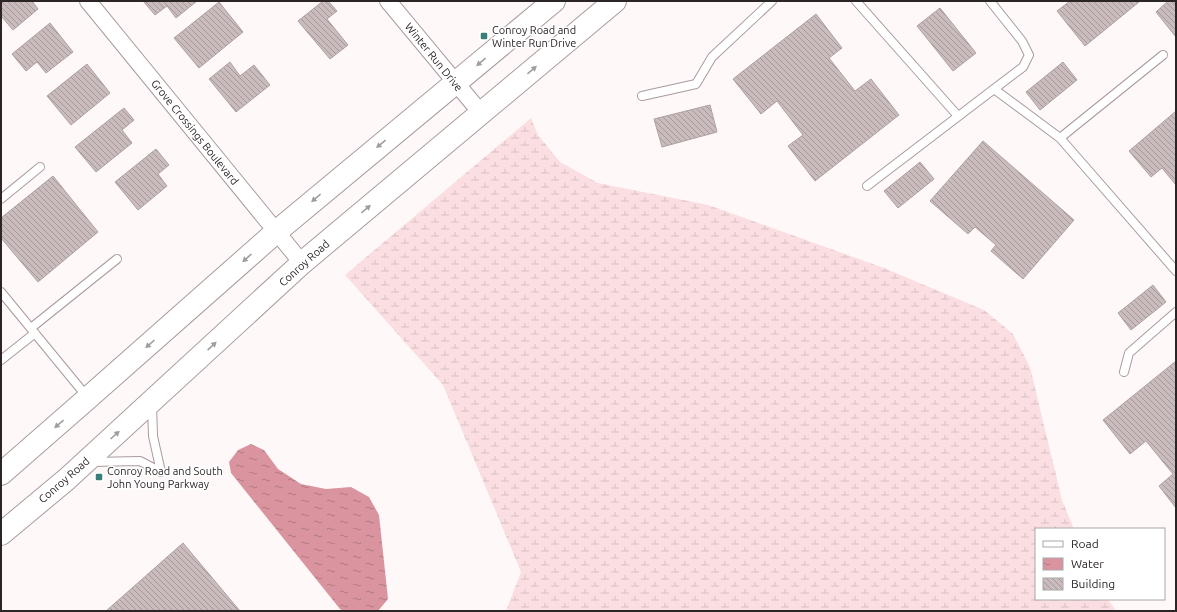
<svg xmlns="http://www.w3.org/2000/svg" width="1177" height="612" viewBox="0 0 1177 612" font-family="Ubuntu,sans-serif">
<style>
.wetland{fill:url(#wetland-marsh)}
.water{fill:url(#water-ripples)}
.building{fill:url(#building-back-hatch);stroke:#afa0a2}
.lines{fill:none;stroke-linecap:round;stroke-linejoin:round}
.service-casing{stroke:#a99b9d;stroke-width:10}
.minor-casing{stroke:#a99b9d;stroke-width:18}
.secondary-casing{stroke:#a99b9d;stroke-width:24}
.service{stroke:#fff;stroke-width:8}
.minor{stroke:#fff;stroke-width:16}
.secondary{stroke:#fff;stroke-width:22}
.oneway{fill:#a09d9d}
.poi-dot{fill:#387f7a;stroke:#fff;stroke-width:1.5}
.labels{text-anchor:middle;dominant-baseline:central;stroke-width:3;stroke-linejoin:round;paint-order:stroke}
.poi-label{font-size:11px;fill:#2b2526;stroke:#fff;text-anchor:start}
.street-label{font-size:11px;fill:#2b2526;stroke:#fff}
</style>
<defs>
<pattern id="wetland-marsh" width="20" height="14" patternUnits="userSpaceOnUse"><rect width="20" height="14" fill="#fbdee2"/><path d="M1 5h8M5 5V1M11 12h8M15 12V8" fill="none" stroke="#d7bec2"/></pattern>
<pattern id="water-ripples" width="26" height="14" patternUnits="userSpaceOnUse"><rect width="26" height="14" fill="#d9949f"/><path d="M2 4q2-2 4 0t4 0M15 11q2-2 4 0t4 0" fill="none" stroke="#b07981"/></pattern>
<pattern id="building-back-hatch" width="6" height="6" patternUnits="userSpaceOnUse"><rect width="6" height="6" fill="#cabbbd"/><path d="M-1 5l2 2M0 0l6 6M5-1l2 2" fill="none" stroke="#a49899"/></pattern>
</defs>
<rect width="100%" height="100%" fill="#fff8f9"/>
<path class="wetland" d="M531,118L538,135L560,162L598,183L708,205L884,268L984,310L1013,334L1030,367L1062,500L1074,529H1036V599H1108L1116,611H506L521,572L443,385L345,275Z"/>
<path class="water" d="M251,444L264,450L278,469L301,484L326,489L351,487L369,497L379,515L388,599L378,611H343L340,609L231,473L229,462L238,450Z"/>
<path class="building" d="M1,1H32L38,9L13,30L1,16Z
M143,1H197L176,18L167,6L155,15Z
M323,1H328L337,11L327,19L348,45L330,59L298,21Z
M1070,1H1139V2L1085,46L1057,11Z
M1168,1H1176V37L1156,12Z
M219,2L243,32L199,68L174,38Z
M940,8L976,53L953,71L917,26Z
M816,14L842,48L829,58L855,91L871,79L899,115L815,181L788,146L803,135L777,101L761,114L733,79Z
M50,23L73,52L46,73L37,62L26,71L12,54Z
M230,62L240,76L254,65L270,85L236,112L209,79Z
M1063,62L1077,80L1040,110L1026,92Z
M87,64L110,93L71,125L47,96Z
M710,105L717,132L662,147L654,119Z
M124,108L134,120L122,130L132,143L96,172L75,147Z
M1176,111V185L1162,168L1151,177L1129,151Z
M983,141L1074,220L1023,279L991,251L996,245L975,227L968,234L930,201Z
M156,149L169,165L158,174L167,186L138,210L115,182Z
M920,162L934,179L898,208L884,191Z
M53,176L98,232L38,282L1,238V218Z
M1153,285L1166,302L1131,330L1118,313Z
M1176,361V508L1159,486L1173,474L1146,441L1130,454L1103,420Z
M183,543L240,611H106Z"/>
<g class="lines">
<defs>
<path id="service" d="M856,1L958,116
M990,1L1022,41L1029,55L1023,67L994,89
M642,96L696,84L712,57L772,1
M1060,138L1163,55
M867,186L994,89L1060,138L1176,271
M1,199L40,167
M1,292L88,398
M31,328L117,259
M1,360L35,333
M1124,372L1129,353L1176,312
M92,462L140,461L161,472L153,436L152,405"/>
<path id="minor" d="M88,1L302,263
M388,1L481,113"/>
<path id="secondary" d="M1,474L88,398L276,232L554,1
M1,534L67,479L302,263L615,1"/>
</defs>
<use href="#service" class="service-casing"/>
<use href="#minor" class="minor-casing"/>
<use href="#secondary" class="secondary-casing"/>
<use href="#service" class="service"/>
<use href="#minor" class="minor"/>
<use href="#secondary" class="secondary"/>
</g>
<defs><path id="oneway-solid" d="M-6-.8H1V-3.2L6.5 0L1 3.2V.8H-6Z"/></defs>
<g class="oneway">
<use href="#oneway-solid" transform="translate(481 62) rotate(140)"/>
<use href="#oneway-solid" transform="translate(532 70) rotate(-40)"/>
<use href="#oneway-solid" transform="translate(381 144) rotate(141)"/>
<use href="#oneway-solid" transform="translate(316 198) rotate(140)"/>
<use href="#oneway-solid" transform="translate(366 209) rotate(-40)"/>
<use href="#oneway-solid" transform="translate(247 258) rotate(138)"/>
<use href="#oneway-solid" transform="translate(150 344) rotate(138)"/>
<use href="#oneway-solid" transform="translate(212 346) rotate(-43)"/>
<use href="#oneway-solid" transform="translate(59 424) rotate(139)"/>
<use href="#oneway-solid" transform="translate(115 435) rotate(-42)"/>
</g>
<g class="poi-dot">
<rect x="480" y="32" width="8" height="8" rx="2"/>
<rect x="95" y="473" width="8" height="8" rx="2"/>
</g>
<g class="labels">
<g class="poi-label">
<text x="492" y="30">Conroy Road and<tspan x="492" dy="13">Winter Run Drive</tspan></text>
<text x="107" y="471">Conroy Road and South<tspan x="107" dy="13">John Young Parkway</tspan></text>
</g>
<g class="street-label">
<text transform="translate(434 57) rotate(51)">Winter Run Drive</text>
<text transform="translate(195 132) rotate(51)">Grove Crossings Boulevard</text>
<text transform="translate(304 263) rotate(-42)">Conroy Road</text>
<text transform="translate(64 480) rotate(-41)">Conroy Road</text>
</g>
</g>
<rect width="1177" height="612" fill="none" stroke="#2b2526" stroke-width="4"/>
<rect x="1035" y="528" width="130" height="72" fill="#ffffff" stroke="#aaa8a8"/>
<rect x="1043" y="541" width="20" height="6" fill="#ffffff" stroke="#aaa8a8"/>
<text x="1071" y="548" font-size="12" fill="#2b2526">Road</text>
<rect x="1043" y="558" width="20" height="12" fill="url(#water-ripples)" stroke="#aaa8a8"/>
<text x="1071" y="568" font-size="12" fill="#2b2526">Water</text>
<rect x="1043" y="578" width="20" height="12" fill="url(#building-back-hatch)" stroke="#aaa8a8"/>
<text x="1071" y="588" font-size="12" fill="#2b2526">Building</text>
</svg>
